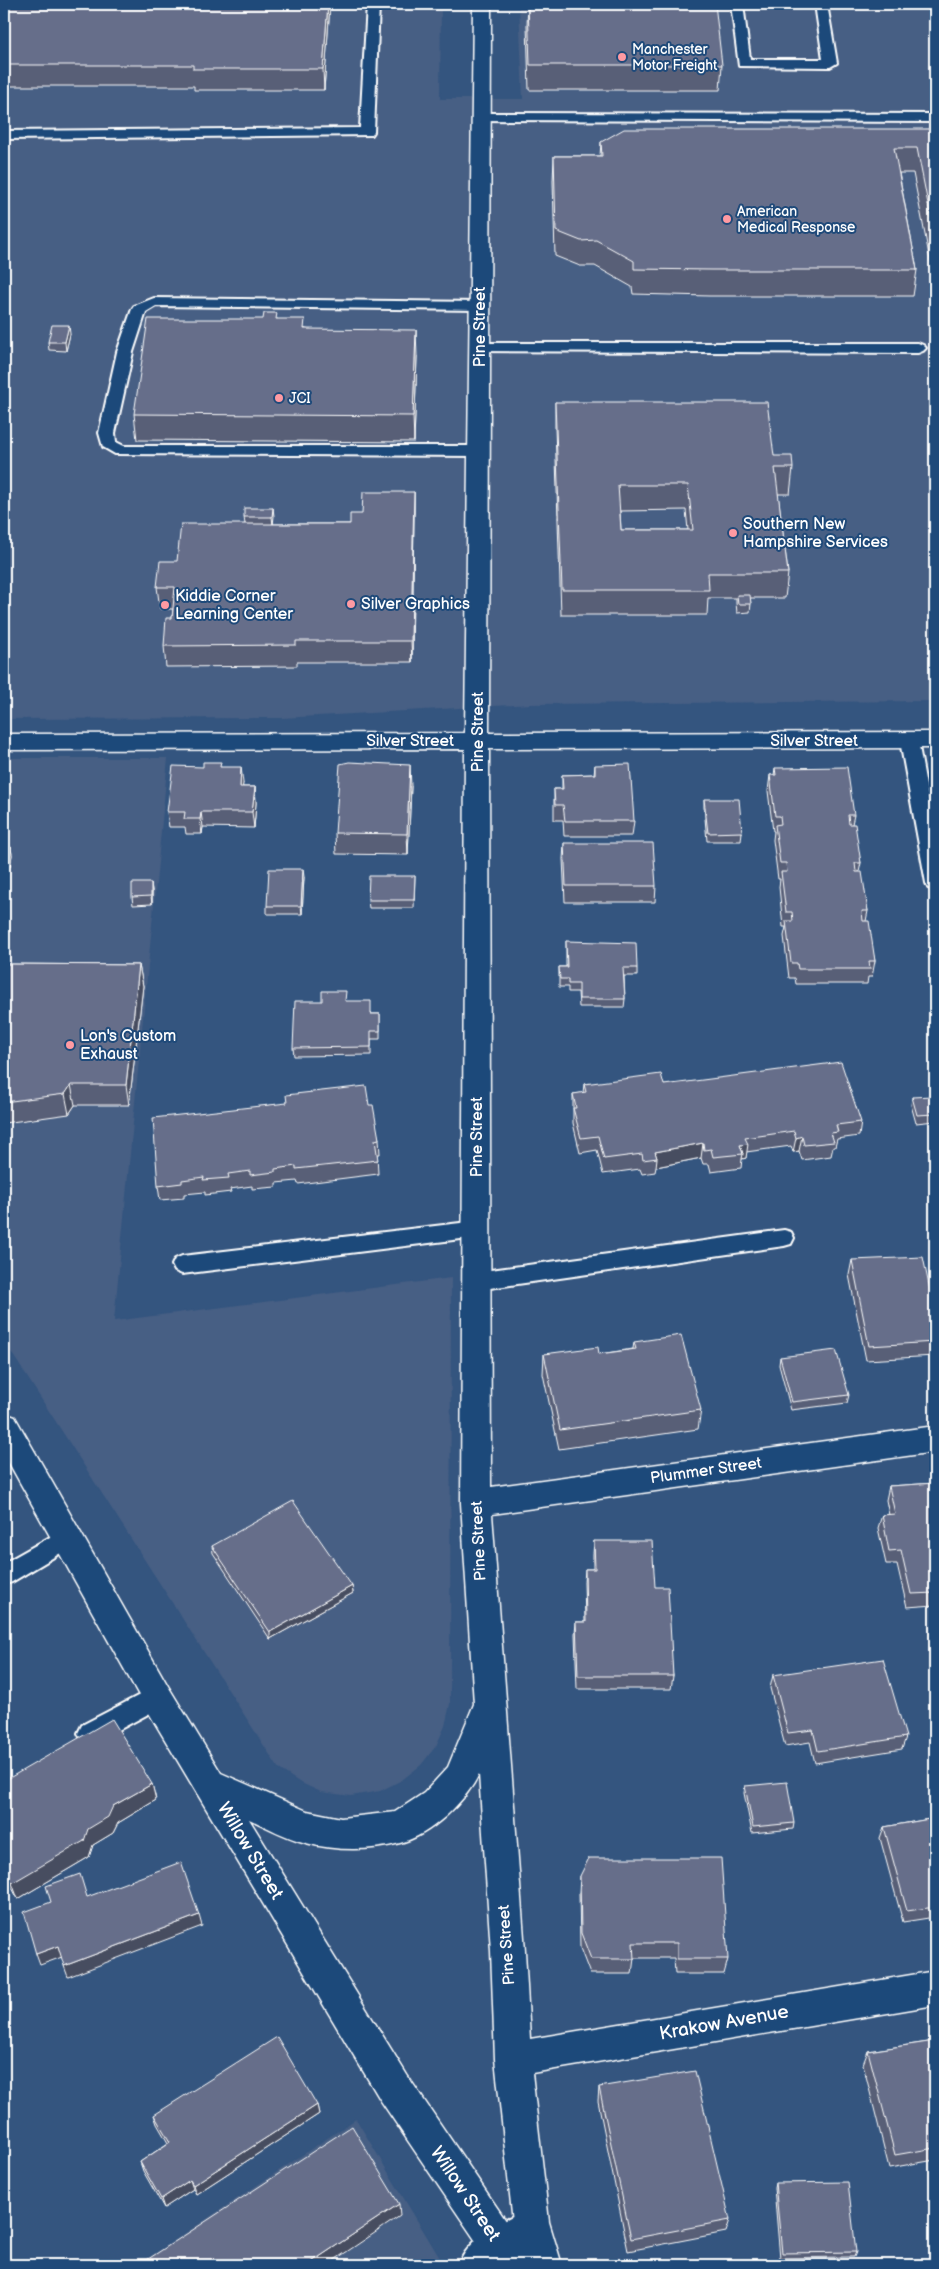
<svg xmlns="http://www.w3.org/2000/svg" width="939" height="2269" viewBox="0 0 939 2269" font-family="'Balsamiq Sans',sans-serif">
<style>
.built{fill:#475f84}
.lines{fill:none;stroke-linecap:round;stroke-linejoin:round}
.lane-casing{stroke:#fff;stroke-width:4}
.street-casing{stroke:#fff;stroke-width:3}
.lane{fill:#1f4a7a;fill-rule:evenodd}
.street{fill:#1f4a7a;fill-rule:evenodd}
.wall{fill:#585f77;stroke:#fff;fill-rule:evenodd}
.shaded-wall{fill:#474d61;stroke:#fff}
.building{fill:#666e8a;stroke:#fff;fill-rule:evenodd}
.poi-dot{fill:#ff9aa2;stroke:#1f4a7a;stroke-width:2}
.labels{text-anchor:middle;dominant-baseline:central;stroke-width:4;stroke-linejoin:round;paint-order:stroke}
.far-poi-label{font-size:14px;fill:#fff;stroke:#1f4a7a;text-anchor:start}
.street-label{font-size:16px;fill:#fff;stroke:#1f4a7a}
.poi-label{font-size:16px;fill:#fff;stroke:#1f4a7a;text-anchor:start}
.near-street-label{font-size:19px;fill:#fff;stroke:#1f4a7a}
</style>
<rect width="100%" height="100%" fill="#34557f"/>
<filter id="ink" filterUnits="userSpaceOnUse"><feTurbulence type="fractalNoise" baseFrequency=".02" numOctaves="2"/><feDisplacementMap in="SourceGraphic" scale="10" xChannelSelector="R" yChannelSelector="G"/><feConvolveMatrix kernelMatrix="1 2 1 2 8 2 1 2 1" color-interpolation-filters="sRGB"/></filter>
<g filter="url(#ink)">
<path class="built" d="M4,4H441L440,99H523L519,4H935V701L531,704L282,718L4,719Z
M4,758H168L114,1321L451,1278L450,1704L445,1726L436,1746L421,1765L402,1780L380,1791L351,1796L321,1792L299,1782L279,1769L4,1341Z
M356,2119L444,2265H138Z"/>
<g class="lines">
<defs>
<path id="lane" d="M367,4H379L374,132L372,135L4,139V131L360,128Z
M731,4H743L750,59H823L815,4H827L837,63L830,67L739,66Z
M481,113L935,114V122L476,120L474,117Z
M154,298L480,302L487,306L480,310L156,306L146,312L133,352L115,433L116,442L124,446H479L485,448L487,451L485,454L479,456L115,454L103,447L99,433L117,352L132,309L134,306Z
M479,343H918L923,345L926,348L923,351L918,353L474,351L471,348L474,345Z
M909,735L915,737L918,741L935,835V890L928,888L926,883L900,741L903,737Z
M477,1221L484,1223L487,1229L484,1235L477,1237L182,1274L175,1271L172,1265L175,1259L182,1256Z
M784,1230L791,1232L794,1238L791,1244L784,1246L476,1290L469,1287L466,1281L469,1275L476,1272Z
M66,1528L74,1531L77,1538L74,1545L12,1582L4,1585V1563Z
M157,1686L165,1689L169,1697L165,1705L98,1741L90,1744L82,1741L78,1733L82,1725Z
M531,2209L540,2213L544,2222L540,2231L506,2250L491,2265H459C468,2238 505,2219 531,2209Z"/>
<path id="street" d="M473,4H491L489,733L935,732V748L489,749L491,1487L935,1426V1452L492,1514L525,1951L530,2039L935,1971V2005L532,2073L549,2222L562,2265H492L381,2101L146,1708L4,1454V1413L15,1417L168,1686L221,1773L307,1811L341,1818L395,1812L424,1793L448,1767L474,1704L461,1503L465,749L4,750V734L465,733ZM479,1774L491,1951L495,2059L513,2222L517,2237L407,2075L249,1819C267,1827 286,1838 306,1843C335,1851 371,1851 400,1843C431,1835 466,1801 479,1774Z"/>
</defs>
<use href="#lane" class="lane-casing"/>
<use href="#street" class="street-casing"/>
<use href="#lane" class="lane"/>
<use href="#street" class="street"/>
</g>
<path class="wall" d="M4,4H330L324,90H194V86H4Z
M528,4L722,65L720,90H529L527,25Z
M935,129V286L913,173H899L917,270L913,296H709L633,294L632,287L595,266H580L555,256L553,181L554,156H600L601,142Z
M277,319L306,329L417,356L414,442L137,440L134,414Z
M70,334L66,351L49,350L48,342Z
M555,402L774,456L793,468L790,494H778L788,573L785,598H750L751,604L750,612L737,613L736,603V598H708L707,615H561L555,427ZM686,510L688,530H621L620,511Z
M414,492V513L412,662H297V666L166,667L164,646L172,618L173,609H160L157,587L177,561L245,524L244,517L273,508V524H350L362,514Z
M595,765L634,821L632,836H564L563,820H554V789H562V775L594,774Z
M221,767L243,783L242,787H255L256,803L254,828L203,827L202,834H186L185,827H169L167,812Z
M775,768L854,815L852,824L861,863L859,872L868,911L866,921L875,961L872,977H868L867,984H796L795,978H789L784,936L786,927H783L779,887L780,879H778L773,840L774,831H773L768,791L770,775H774Z
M411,786L408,855L336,854L335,833Z
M704,799L742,832L741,841H707L704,807Z
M564,843L656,886L655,902H565L563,859Z
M4,847H11L12,855L10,867H4Z
M415,876L414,908H369L368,900Z
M304,877L302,914H267V906Z
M151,883L152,891V904L133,905L132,897Z
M566,941L637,968V976H624L625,999L624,1007H579L578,992H568V987H559V967H566Z
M4,964L139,965L143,986L129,1105H75L69,1114L4,1123Z
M346,1001L371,1014H380V1039H371V1055L294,1056L293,1048Z
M584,1084L664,1085L861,1122L859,1136L837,1139L835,1147H833L831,1156L802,1160L799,1151L793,1152L791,1146L746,1152V1158L742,1159L741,1168L711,1172L709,1164H703L701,1158L656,1167L655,1172L642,1174L640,1169L603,1174L597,1150L580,1153L573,1123V1094L583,1093Z
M912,1097L935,1106V1121L916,1123L911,1105Z
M287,1103L369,1105L379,1139L380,1154H377L378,1174L298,1184L297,1181L276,1183V1187L252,1189V1186L230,1189L231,1192L205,1195V1192L184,1194V1198L160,1200L158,1186Z
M852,1260L935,1314V1356L866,1360L849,1275Z
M634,1342L701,1410L698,1429L559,1449L543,1374L544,1354H599L633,1349Z
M780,1357L849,1395L847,1403L791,1410L779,1365Z
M935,1483V1605L907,1607L897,1564H886L878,1528L882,1515H889L886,1500L889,1486Z
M594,1541L655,1587L673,1676L671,1689H577L575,1634L576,1622H585L584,1582L585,1569H593V1554Z
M212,1546L352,1586L353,1593L270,1639L213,1553Z
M773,1675L906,1737L902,1749L815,1763L810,1742L785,1746L770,1688Z
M4,1781L152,1784L156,1800L118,1823L113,1833L93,1845L89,1857L18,1899L4,1873Z
M745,1786L794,1823L793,1829L752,1833L744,1793Z
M935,1818V1917L903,1922L880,1838L884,1827Z
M580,1876L728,1959L724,1974H675L674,1958H634L632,1974H590L580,1948L579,1892Z
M935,2041V2160L889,2168L863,2064L868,2051Z
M599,2087L730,2220L726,2232L628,2251L598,2101Z
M317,2105L319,2114L196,2194L193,2189L164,2208L143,2171L140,2162L168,2143L157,2124L154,2115Z
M775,2183L856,2252L854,2257L780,2258L774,2188Z"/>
<path class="shaded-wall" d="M328,4H330L324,90L323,69Z
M69,325L70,334L66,351L65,342Z
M416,330L417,356L414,442L413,416Z
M414,492V513L412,662L411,641Z
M273,508L274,516L273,525L272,517Z
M410,765L411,786L408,855L407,834Z
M241,767L243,783L241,803L240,787Z
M255,787L256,803L254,828L252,812Z
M201,812L203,827L202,834L200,819Z
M11,847L12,855L10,867L9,859Z
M303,869L304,877L302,914L301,906Z
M151,883L152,891V904L151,896Z
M139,965L143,986L129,1105L126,1085Z
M71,1085L75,1105L69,1114L65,1094Z
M802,1136L799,1151L793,1152L796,1138Z
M703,1143L701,1158L656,1167L657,1158L655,1152Z
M748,1144L746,1158L742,1159L743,1154L740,1145Z
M352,1586L353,1593L270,1639V1632Z
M152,1784L156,1800L118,1823L113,1833L93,1845L89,1857L18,1899L12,1883L88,1829L113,1806Z
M199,1915L202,1926L68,1977L64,1966Z
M58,1946L62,1957L40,1965L36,1954Z
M317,2105L319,2114L196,2194L193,2185Z
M190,2180L193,2189L164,2208L161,2199Z
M399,2204L400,2216L327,2265H307Z"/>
<path class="building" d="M4,4H328L323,69H193V65H4Z
M528,4H715L722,65H530Z
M624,129H935V240L917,148H894L917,270H711L634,269V261L596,240L581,241L556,231L554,156H602L601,142Z
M264,313H277L276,319H305L304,329L416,330L413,416L134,414L148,319H263Z
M52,325H69L65,342H48Z
M555,402H767L774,456H792L793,468H775L788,573H708L709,590H562ZM618,485H688L693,530H621Z
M363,492H414L411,641H296V645L164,646L166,618H172L175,587H157L160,561H177L181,524H350V514H362Z
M244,508H273L272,517H244Z
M737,595H750L751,604H738Z
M203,762H221L220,767H241L240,787H255L252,812H201L200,819H184L185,812H167L173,766L203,767Z
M349,762L410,765L407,834L335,833L340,764Z
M630,764L634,821H565L563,805H555L554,789H563L562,775L595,774V765Z
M847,767L854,815H848L849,824H855L861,863H855L856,872H862L868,911H862L863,921H869L875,961H869L870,969H798L797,963H791L786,921H793L792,912H786L781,872H787L786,863H780L775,825L781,824L780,816H775L770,775H776L775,768Z
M704,799H739L742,832L708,833Z
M564,843H653L656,886H566Z
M4,847H11L9,859H4Z
M269,869H303L301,906H267Z
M369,876H415L414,900H368Z
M132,883H151V896L132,897Z
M566,941L636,943L637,968H623L625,999H579V984H568V979H560L559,967H567Z
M4,964L139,965L126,1085H71L65,1094L4,1102Z
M322,991H346L345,1001H371V1014H380V1031H371V1047L293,1048L295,1001H322Z
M841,1062L861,1122L836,1125L838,1132L831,1133L834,1142L804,1145L802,1136L796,1138L794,1131L745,1138L748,1144L740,1145L743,1154L713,1157L711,1149L704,1150L703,1143L655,1152L657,1158L643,1160L642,1154L604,1159L598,1136L581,1138L573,1108H576L573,1094L586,1092L584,1084L661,1074L664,1085Z
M366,1086L369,1105H373L379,1139L375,1140L378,1160L296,1169V1166L275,1169V1172L250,1175V1171L228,1174L229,1178L203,1180L204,1177L182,1180V1183L158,1186L153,1118L287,1103L286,1095Z
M932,1096L935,1106V1114L917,1115L912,1097Z
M923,1257L935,1314V1342L869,1346L852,1260Z
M681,1335L701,1410L560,1430L544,1354L598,1347L599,1354L636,1349L634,1342Z
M836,1350L849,1395L792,1402L780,1357Z
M935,1483V1593L911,1594L901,1550L889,1551L882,1515L895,1514L889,1486Z
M293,1501L352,1586L270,1632L212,1546Z
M594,1541H652L655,1587H668L673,1676H578L576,1622H586L585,1569H595Z
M883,1659L906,1737L818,1751L813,1730L788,1733L773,1675Z
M112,1719L152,1784L113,1806L108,1817L88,1829L84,1841L12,1883L4,1868V1781Z
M787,1782L794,1823L753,1827L745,1786Z
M935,1818V1907L907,1911L884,1827Z
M589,1858H721L728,1959H677V1943H633L634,1959H591L581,1933L580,1876Z
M181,1862L199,1915L64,1966L58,1946L36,1954L24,1912L51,1902L46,1886L80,1874L87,1897Z
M277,2037L317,2105L193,2185L190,2180L161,2199L140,2162L170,2142L154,2115Z
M935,2041V2148L895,2155L868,2051Z
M695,2071L730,2220L631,2239L599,2087Z
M352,2126L399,2204L307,2265H139Z
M848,2182L856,2252L782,2253L775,2183Z"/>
</g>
<g class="poi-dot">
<circle cx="622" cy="57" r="5"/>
<circle cx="727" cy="219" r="5"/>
<circle cx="279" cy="398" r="5"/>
<circle cx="733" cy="533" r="5"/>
<circle cx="351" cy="604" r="5"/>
<circle cx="165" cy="605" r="5"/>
<circle cx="70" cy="1045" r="5"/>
</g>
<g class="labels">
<g class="far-poi-label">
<text x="632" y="49">Manchester<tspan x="632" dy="16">Motor Freight</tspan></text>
<text x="737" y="211">American<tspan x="737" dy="16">Medical Response</tspan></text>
<text x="289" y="398">JCI</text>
</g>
<g class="street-label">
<text transform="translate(480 327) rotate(-90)">Pine Street</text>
<text transform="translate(478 732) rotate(-90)">Pine Street</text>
<text x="410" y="741">Silver Street</text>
<text x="814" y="741">Silver Street</text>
<text transform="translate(477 1137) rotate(-90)">Pine Street</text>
<text transform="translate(706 1471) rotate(-8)">Plummer Street</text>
<text transform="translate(479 1541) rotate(-93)">Pine Street</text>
<text transform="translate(507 1945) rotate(-94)">Pine Street</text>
</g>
<g class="poi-label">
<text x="743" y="524">Southern New<tspan x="743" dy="18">Hampshire Services</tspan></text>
<text x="175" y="596">Kiddie Corner<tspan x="175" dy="18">Learning Center</tspan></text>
<text x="361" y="604">Silver Graphics</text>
<text x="80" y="1036">Lon's Custom<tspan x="80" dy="18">Exhaust</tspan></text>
</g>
<g class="near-street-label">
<text transform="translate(250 1851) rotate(59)">Willow Street</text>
<text transform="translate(724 2023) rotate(-10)">Krakow Avenue</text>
<text transform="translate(465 2194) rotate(56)">Willow Street</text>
</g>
</g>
<rect width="939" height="2269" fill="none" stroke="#1f4a7a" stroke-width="20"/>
<rect x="10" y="10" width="919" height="2249" fill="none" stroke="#fff" stroke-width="2" filter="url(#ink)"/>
</svg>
